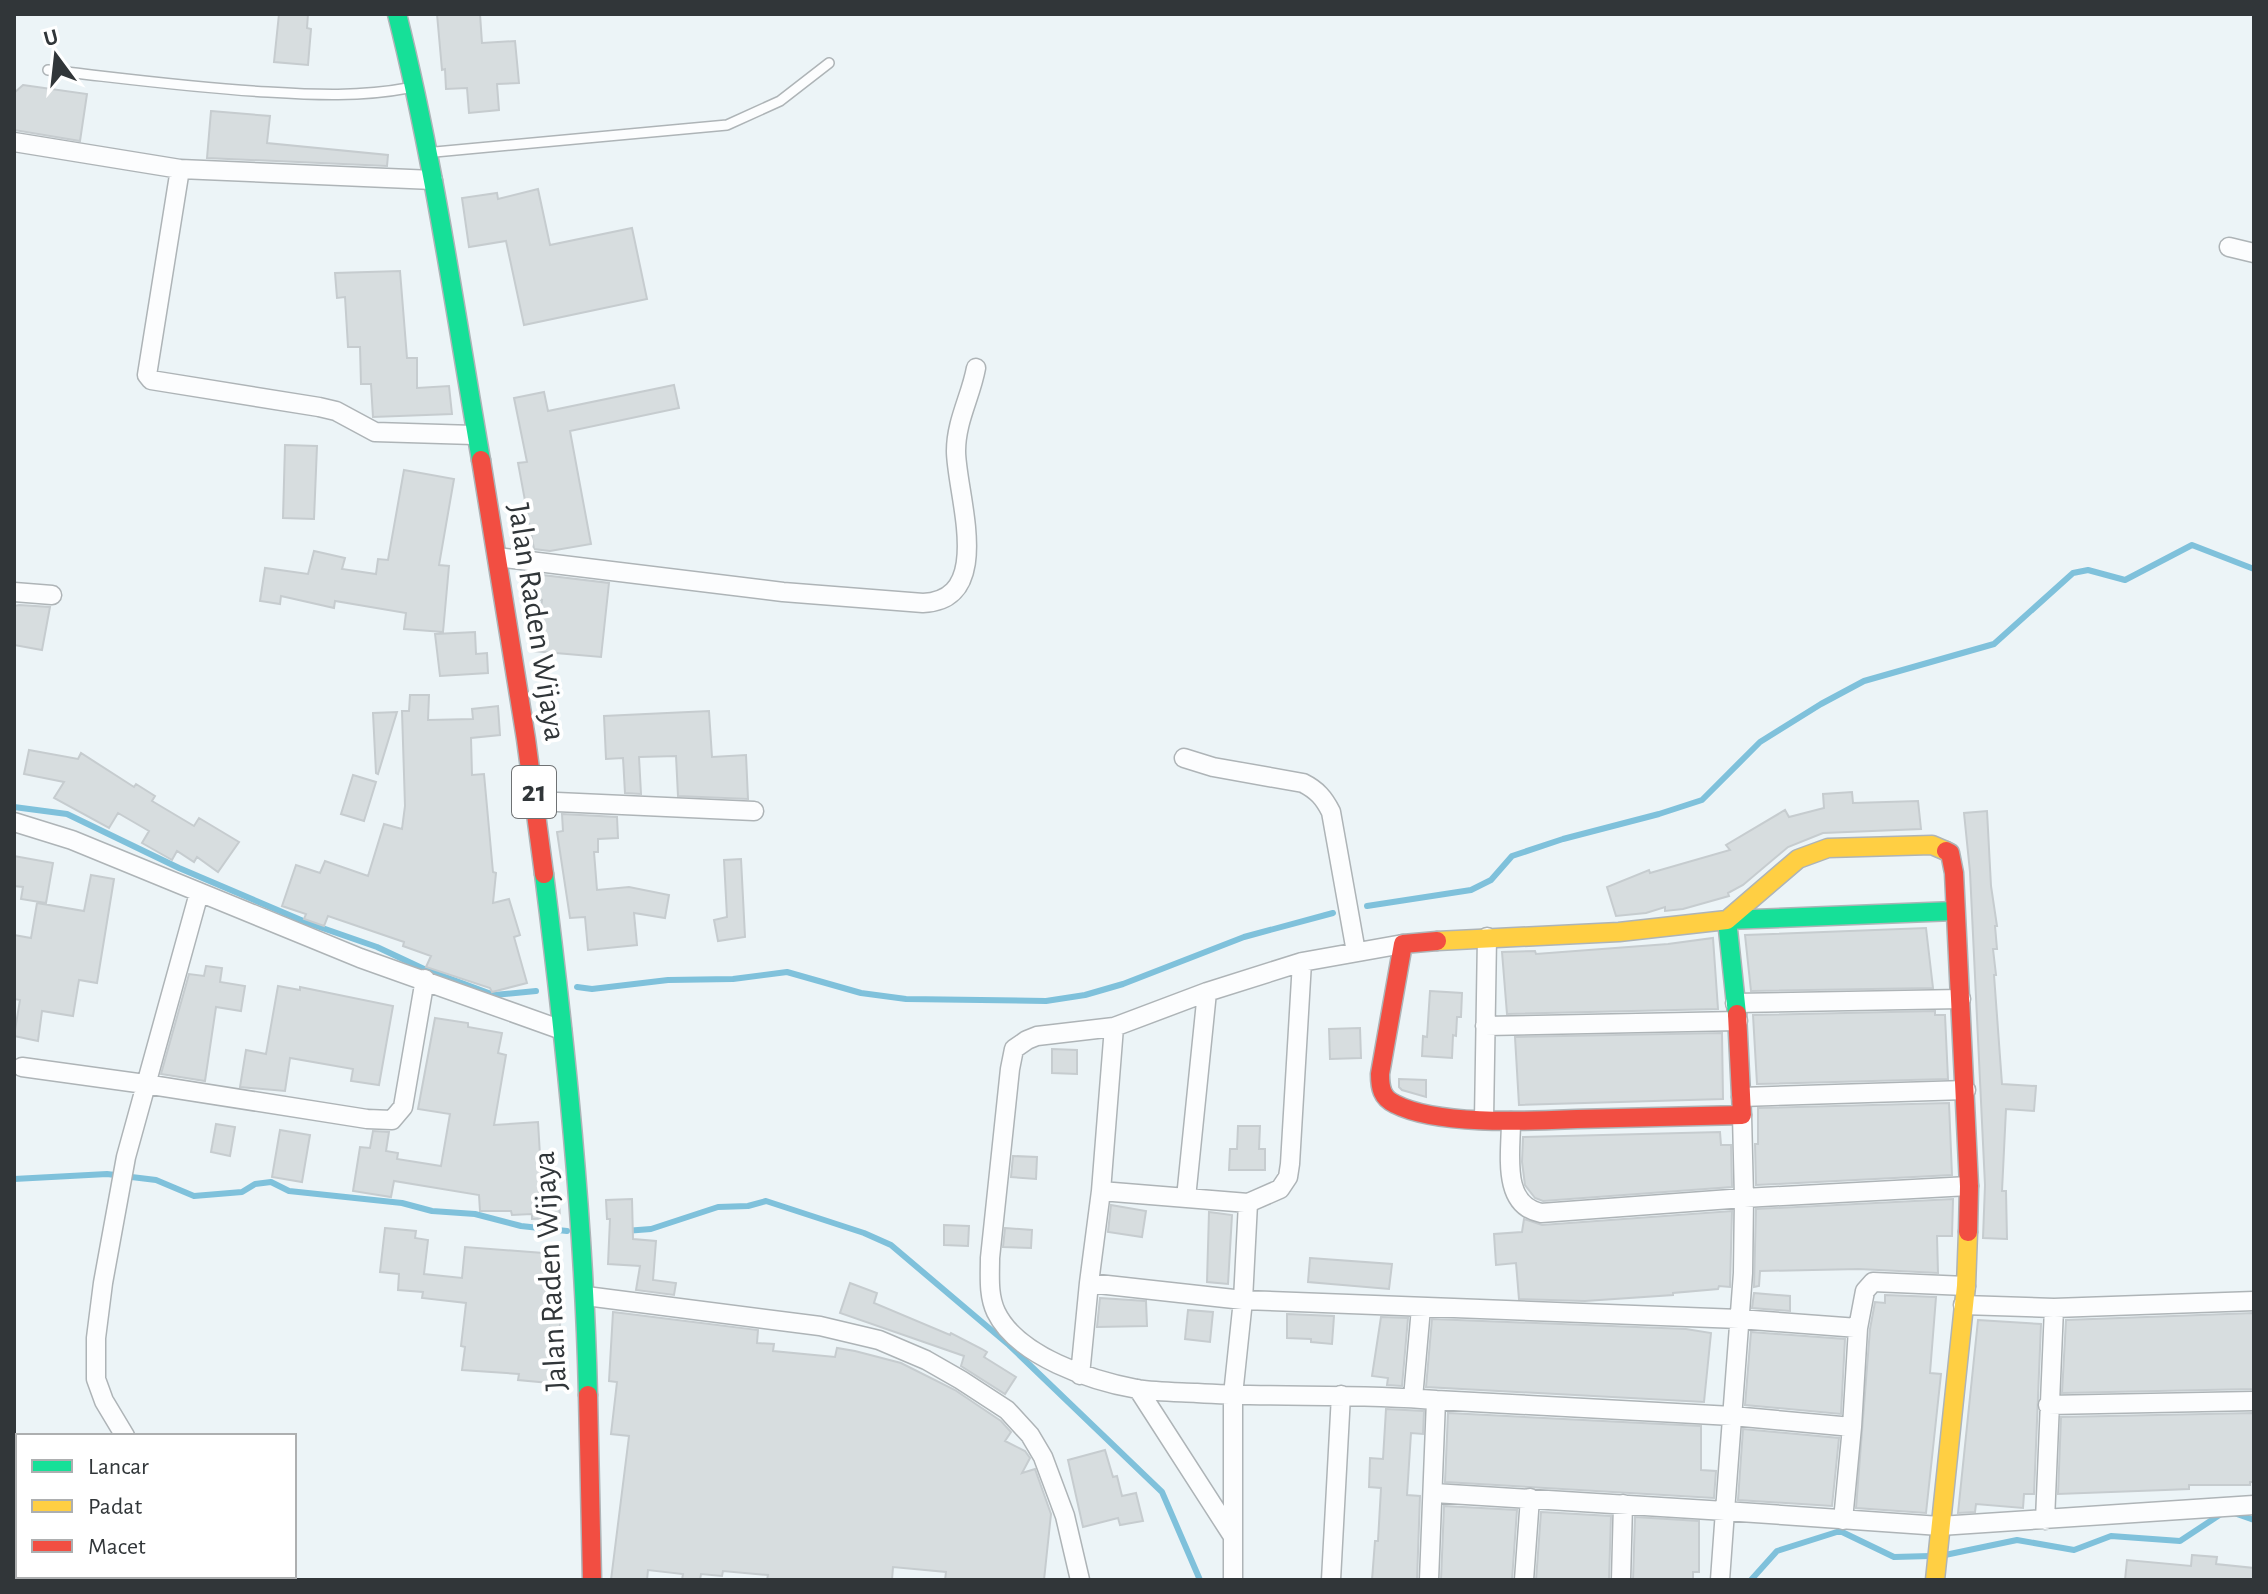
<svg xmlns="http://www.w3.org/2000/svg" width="2268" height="1594" viewBox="0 0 2268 1594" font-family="'Alegreya Sans',sans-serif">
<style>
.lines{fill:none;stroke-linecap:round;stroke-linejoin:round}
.stream{stroke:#7fc1db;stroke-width:6}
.building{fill:#d7dddf;stroke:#c6cccf;stroke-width:2}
.lane-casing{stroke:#aeb4b7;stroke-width:12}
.street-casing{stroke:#aeb4b7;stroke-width:21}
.fast-casing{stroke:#aeb4b7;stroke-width:21}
.slow-casing{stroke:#aeb4b7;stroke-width:21}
.jam-casing{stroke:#aeb4b7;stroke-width:21}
.lane{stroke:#fcfdfe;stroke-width:9}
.street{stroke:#fcfdfe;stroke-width:18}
.fast{stroke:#16e098;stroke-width:18}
.slow{stroke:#ffcf43;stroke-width:18}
.jam{stroke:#f24e42;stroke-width:18}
.labels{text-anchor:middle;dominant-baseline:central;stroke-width:8;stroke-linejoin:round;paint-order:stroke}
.shield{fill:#fff;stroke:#6f7274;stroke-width:2}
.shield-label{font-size:30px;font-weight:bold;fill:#313639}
.street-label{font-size:32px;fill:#313639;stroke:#fff}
</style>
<rect width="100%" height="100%" fill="#ecf4f7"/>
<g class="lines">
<path class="stream" d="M14,807L67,814L179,868L308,923L377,947L424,969L494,995L536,991
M1367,906L1471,890L1491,880L1512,856L1563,839L1659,814L1702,800L1760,742L1821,704L1864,681L1994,644L2073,573L2088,570L2125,580L2192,545L2254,569
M577,987L592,989L668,980L733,979L787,972L861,993L906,999L1046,1001L1085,995L1123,984L1244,937L1333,913
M14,1179L107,1174L156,1180L194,1196L242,1192L255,1184L271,1182L289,1191L402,1203L432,1211L475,1214L521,1226L567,1231
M625,1231L651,1229L718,1207L748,1206L766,1201L864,1233L891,1245L1009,1345L1162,1492L1200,1580
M2234,1513L2254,1520
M1945,1555L2017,1540L2074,1550L2111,1536L2180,1541L2224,1512
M1751,1580L1777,1551L1840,1531L1894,1557L1930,1556"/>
</g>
<path class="building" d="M279,14H308L307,28L311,29L308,65L274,62Z
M437,14H480L482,43L515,41L519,83L497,84L499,110L469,113L467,88L446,89L445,69L442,70Z
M23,85L87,94L80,141L14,130V93Z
M211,111L270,116L267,143L388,155L387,166L207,158Z
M538,189L550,245L632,228L647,299L524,325L506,241L469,247L462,198L497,193L498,199Z
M400,271L407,358H417V388L449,386L452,414L373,417L371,384H361L360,347H348L345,297L337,298L335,273Z
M674,385L679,408L570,431L591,544L550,551L534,549L518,463L527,462L514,398L544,392L548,411Z
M285,445L317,446L314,519L283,518Z
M404,470L454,479L439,565L449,566L443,632L404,629L406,613L335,601L334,608L281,596L280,604L260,601L265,568L308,574L314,551L345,558L342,569L376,574L378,559L388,560Z
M534,574L609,583L601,657L533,651L534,632L538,633L542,600L532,599Z
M19,605L50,607L42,650L14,645V606Z
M475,632L476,654L487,653L488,673L440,676L435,634Z
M410,695H429L428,720L473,719L472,709L498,706L500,735L471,738L472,775L484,774L493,872L496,873L493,903L509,899L520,935L514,937L527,983L492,992L490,988L426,967L431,956L403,946L404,942L328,916L324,926L304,919L306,914L282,906L296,865L320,873L325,861L368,876L384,824L402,829L405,806L402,711H409Z
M709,711L712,757L746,755L748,799L678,796L676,756L639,757L641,794L625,793L623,758L606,759L604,716Z
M397,712L378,774L376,773L373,713Z
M29,750L78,759L81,753L134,787L136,784L155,796L152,801L194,826L199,818L239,842L218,872L197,857L194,862L177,851L172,860L142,843L149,831L118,813L109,828L54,798L64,782L24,774Z
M353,775L376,782L364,821L341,814Z
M1852,792L1853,803L1918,801L1921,829L1823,833L1788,847L1743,885L1728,893L1729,896L1683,909L1665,911V907L1646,913L1616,916L1607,887L1649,870L1650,873L1730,850L1726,845L1785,810L1789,817L1824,808L1823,794Z
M1987,811L1991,886L1997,926H1995L1997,949H1993L1996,975H1994L2002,1084L2036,1086L2034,1111L2006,1109L2002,1191H2006L2007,1239L1983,1238L1985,1185L1970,872L1964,813Z
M562,814L617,817L618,838L598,839V852H594L597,890L629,887L669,895L665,918L634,913L637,945L588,950L585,917L570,918L557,832L563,831Z
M14,856L53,863L46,903L21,899L23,887L14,886Z
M741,859L745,937L718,941L714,920L727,917L724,860Z
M91,875L114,879L97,983L79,980L73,1016L42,1011L38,1041L14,1036L20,1000L14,999V935L31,938L37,903L84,911Z
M1926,928L1933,988L1751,991L1745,935Z
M1713,938L1718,1009L1507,1014L1502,952L1535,951L1536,954L1668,944Z
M206,966L222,968L220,982L245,986L241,1011L216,1007L205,1081L161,1074L189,974L204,976Z
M278,986L300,990V987L393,1006L379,1085L351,1081L353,1069L290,1058L285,1091L240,1087L246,1050L266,1054Z
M1430,991L1462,993L1461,1017H1457L1456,1036L1453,1035L1452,1058L1422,1056L1423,1036L1427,1037Z
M1935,1011V1015H1945L1948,1079L1757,1084L1753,1015Z
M435,1018L468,1023V1027L502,1033L498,1053L506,1055L494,1125L538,1122L540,1155L554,1154L556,1199H559L560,1218L532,1219V1214L512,1215L511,1211H480L479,1195L394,1181L391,1197L353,1191L360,1147L370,1148L373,1131L389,1132L386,1151L398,1153L397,1159L441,1166L450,1114L418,1109Z
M1360,1028L1361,1058L1330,1059L1329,1029Z
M1722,1033L1723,1099L1519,1105L1515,1037Z
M1052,1049L1077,1050V1074L1052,1073Z
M1399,1079L1426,1080V1097L1402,1090L1399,1087Z
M1949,1103L1952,1175L1756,1185L1755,1144H1758V1108Z
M216,1124L235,1127L230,1156L211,1152Z
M1238,1126H1260L1259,1149H1265V1170H1229L1230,1149H1237Z
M280,1130L310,1135L302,1182L272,1177Z
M1720,1132L1721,1145H1731L1732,1187L1543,1201L1535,1198L1525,1185L1522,1162L1523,1137Z
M1013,1156L1037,1157L1036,1179L1011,1177Z
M632,1199L633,1239L656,1241L653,1280L676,1283L674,1295L636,1290L640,1266L608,1264L610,1219H607L606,1200Z
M1953,1199L1952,1236H1937L1938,1273L1859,1269L1760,1271L1759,1286L1754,1287L1756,1209Z
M1111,1205L1146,1211L1142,1237L1108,1232Z
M1732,1211L1730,1287L1719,1286L1718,1289L1673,1293V1295L1585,1301L1519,1299L1516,1263L1496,1265L1494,1234L1522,1232L1524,1219L1542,1225Z
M1209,1212L1232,1215L1228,1284L1207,1282Z
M944,1225L969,1226L968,1246L944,1245Z
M385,1228L416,1231L415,1238L428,1240L424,1274L462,1278L465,1247L556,1254L552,1289L562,1290L558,1361H563L560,1384L518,1380L519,1374L462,1370L465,1347L461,1346L466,1303L422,1298L423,1292L398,1290L399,1274L380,1272Z
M1005,1228L1032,1230L1031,1248L1003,1247Z
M1310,1258L1392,1264L1389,1289L1308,1282Z
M850,1283L877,1293L874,1303L950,1335L951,1333L982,1349L987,1352L984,1357L1016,1377L1005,1394L961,1366L964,1356L840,1313Z
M1754,1293L1790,1296V1311L1752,1308Z
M1885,1295L1936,1297L1930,1373L1941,1374L1926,1513L1856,1508L1870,1329L1875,1302L1885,1303Z
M1100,1298L1146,1301L1147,1326L1097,1327Z
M1188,1310L1213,1312L1210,1342L1185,1339Z
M613,1312L758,1330L757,1343L774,1344L773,1351L835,1357L837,1348L855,1351L901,1363L955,1390L1001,1421L1011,1432L1005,1441L1025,1451L1030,1458L1022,1473L1035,1469L1051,1514L1044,1580H945L946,1572L893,1567L892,1580H767L768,1575L723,1571L722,1576L701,1574L700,1580H682L683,1574L648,1570L647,1580H611L629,1436L611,1434L617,1382L609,1381Z
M2254,1313V1389L2062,1393L2066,1320Z
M1287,1314L1334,1316L1332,1344L1311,1342V1339L1287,1338Z
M1381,1317L1408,1318L1402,1386L1387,1385L1388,1378L1372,1376Z
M1432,1319L1686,1329L1711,1333L1704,1402L1426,1387Z
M1978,1320L2041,1324L2034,1494H2024L2023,1508L1976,1504L1975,1512L1958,1513Z
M1751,1332L1845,1339L1841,1414L1745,1405Z
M1386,1409L1424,1411L1423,1434L1411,1433L1407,1495L1420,1496L1417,1580H1372L1375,1541H1378L1381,1488L1369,1487L1370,1458L1383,1459Z
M1448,1413L1701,1426V1470L1716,1471L1714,1498L1445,1482Z
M2254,1413V1482H2250V1485H2189V1489L2165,1490L2058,1494L2061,1417Z
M1743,1429L1839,1438L1832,1506L1738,1500Z
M1105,1450L1113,1477L1117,1476L1122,1496L1136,1493L1143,1521L1120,1525L1118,1518L1083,1527L1068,1460Z
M1444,1506L1517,1510L1512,1580H1441Z
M1541,1512L1611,1516L1609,1580H1536Z
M1635,1517L1699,1521V1572H1693V1580H1633Z
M2192,1555L2217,1557L2216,1564L2254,1568V1580H2125L2127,1560L2191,1566Z"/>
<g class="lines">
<defs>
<path id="lane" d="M48,70C121,78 194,88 268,92C315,95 361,97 408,88
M435,152L727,125L780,101L829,63"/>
<path id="street" d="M14,142L180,169L433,180
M180,169L147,375L151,380L319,407L336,411L375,432L474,435
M2229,247L2254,253
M497,557L783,592L923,603C996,600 956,493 956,451C956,421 971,396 976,368
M14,592L52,595
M1184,758L1213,767L1303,783C1317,790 1324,798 1331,812L1356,952
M535,801L754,811
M14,822L72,840L360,958L562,1030
M1403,944L1302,962L1207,992L1114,1027L1037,1036L1027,1040L1014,1049L1010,1069L990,1258C990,1276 988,1295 996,1312C1017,1356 1092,1381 1137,1389C1156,1392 1177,1392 1197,1393C1277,1398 1356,1393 1436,1400
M1735,1003L1961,999
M1485,1026L1738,1021
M22,1067L145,1084L367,1119L392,1120L403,1107L425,979
M1741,1097L1966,1090
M1742,1115L1744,1198L1743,1273L1725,1511L1940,1526L2254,1505
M1484,1120L1487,937
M1511,1121C1511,1153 1501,1205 1541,1213L1744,1198L1969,1186
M1101,1191L1248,1203L1280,1189L1288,1177L1290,1164L1302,962
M1186,1198L1207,992
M1089,1283L1101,1191L1114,1027
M586,1296L820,1326L879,1340L926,1360L961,1380L1007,1410L1030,1435L1043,1457L1065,1516L1080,1580
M1963,1305L2054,1308L2254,1301
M1080,1375L1089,1283L1243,1300L1739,1319L1858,1328L1865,1291L1873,1282L1966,1286
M1138,1389L1232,1535
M1413,1398L1421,1308
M2048,1405L2254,1401
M125,1436L104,1401L96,1379V1338L103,1283L126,1157L199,893
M1434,1493L1725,1511L1720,1580
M1843,1520L1852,1427
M2045,1520L2054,1308
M95,1580L96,1576
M1233,1580V1395L1243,1300L1248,1203
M1331,1580L1341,1395
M1429,1580L1436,1400L1732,1416L1852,1427L1858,1328
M1524,1580L1530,1498
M1621,1580L1623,1504"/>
<path id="fast" d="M397,14C434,161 455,311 481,460
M544,874C566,1047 584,1221 588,1395
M1737,1014L1727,920L1955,911"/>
<path id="slow" d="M1437,941L1619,932L1727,920L1798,859L1828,848L1932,845L1946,851
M1935,1580L1966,1286L1968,1232"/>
<path id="jam" d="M481,460L526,739L544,874
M1946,851L1950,853L1954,873L1969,1186L1968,1232
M1437,941L1403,944L1380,1074C1380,1088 1382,1098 1395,1104C1438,1126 1529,1121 1577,1119C1632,1118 1687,1116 1742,1115L1737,1014
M588,1395L592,1580"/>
</defs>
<use href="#lane" class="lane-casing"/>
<use href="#street" class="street-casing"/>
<use href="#fast" class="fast-casing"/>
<use href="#slow" class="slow-casing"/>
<use href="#jam" class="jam-casing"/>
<use href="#lane" class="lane"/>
<use href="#street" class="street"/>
<use href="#fast" class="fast"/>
<use href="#slow" class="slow"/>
<use href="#jam" class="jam"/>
</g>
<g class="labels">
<rect class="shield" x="512" y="766" width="44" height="52" rx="6"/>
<g class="shield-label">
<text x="534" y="792">21</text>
</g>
<g class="street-label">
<text transform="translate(537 622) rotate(81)">Jalan Raden Wijaya</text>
<text transform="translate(550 1271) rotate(-93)">Jalan Raden Wijaya</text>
</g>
</g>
<rect width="2268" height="1594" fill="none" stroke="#313639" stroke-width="32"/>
<rect x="16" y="1434" width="280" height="144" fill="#ffffff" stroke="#adafb0" stroke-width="2"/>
<rect x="32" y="1460" width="40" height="12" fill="#16e098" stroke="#adafb0" stroke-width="2"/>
<text x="88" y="1474" font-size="24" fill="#313639">Lancar</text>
<rect x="32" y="1500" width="40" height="12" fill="#ffcf43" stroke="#adafb0" stroke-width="2"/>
<text x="88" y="1514" font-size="24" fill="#313639">Padat</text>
<rect x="32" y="1540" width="40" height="12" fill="#f24e42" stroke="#adafb0" stroke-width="2"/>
<text x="88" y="1554" font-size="24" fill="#313639">Macet</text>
<g transform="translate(56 56) rotate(345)" stroke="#ffffff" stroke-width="6" paint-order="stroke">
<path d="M0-6L14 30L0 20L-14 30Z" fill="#313639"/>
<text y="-12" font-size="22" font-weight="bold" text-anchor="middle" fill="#313639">U</text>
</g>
</svg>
